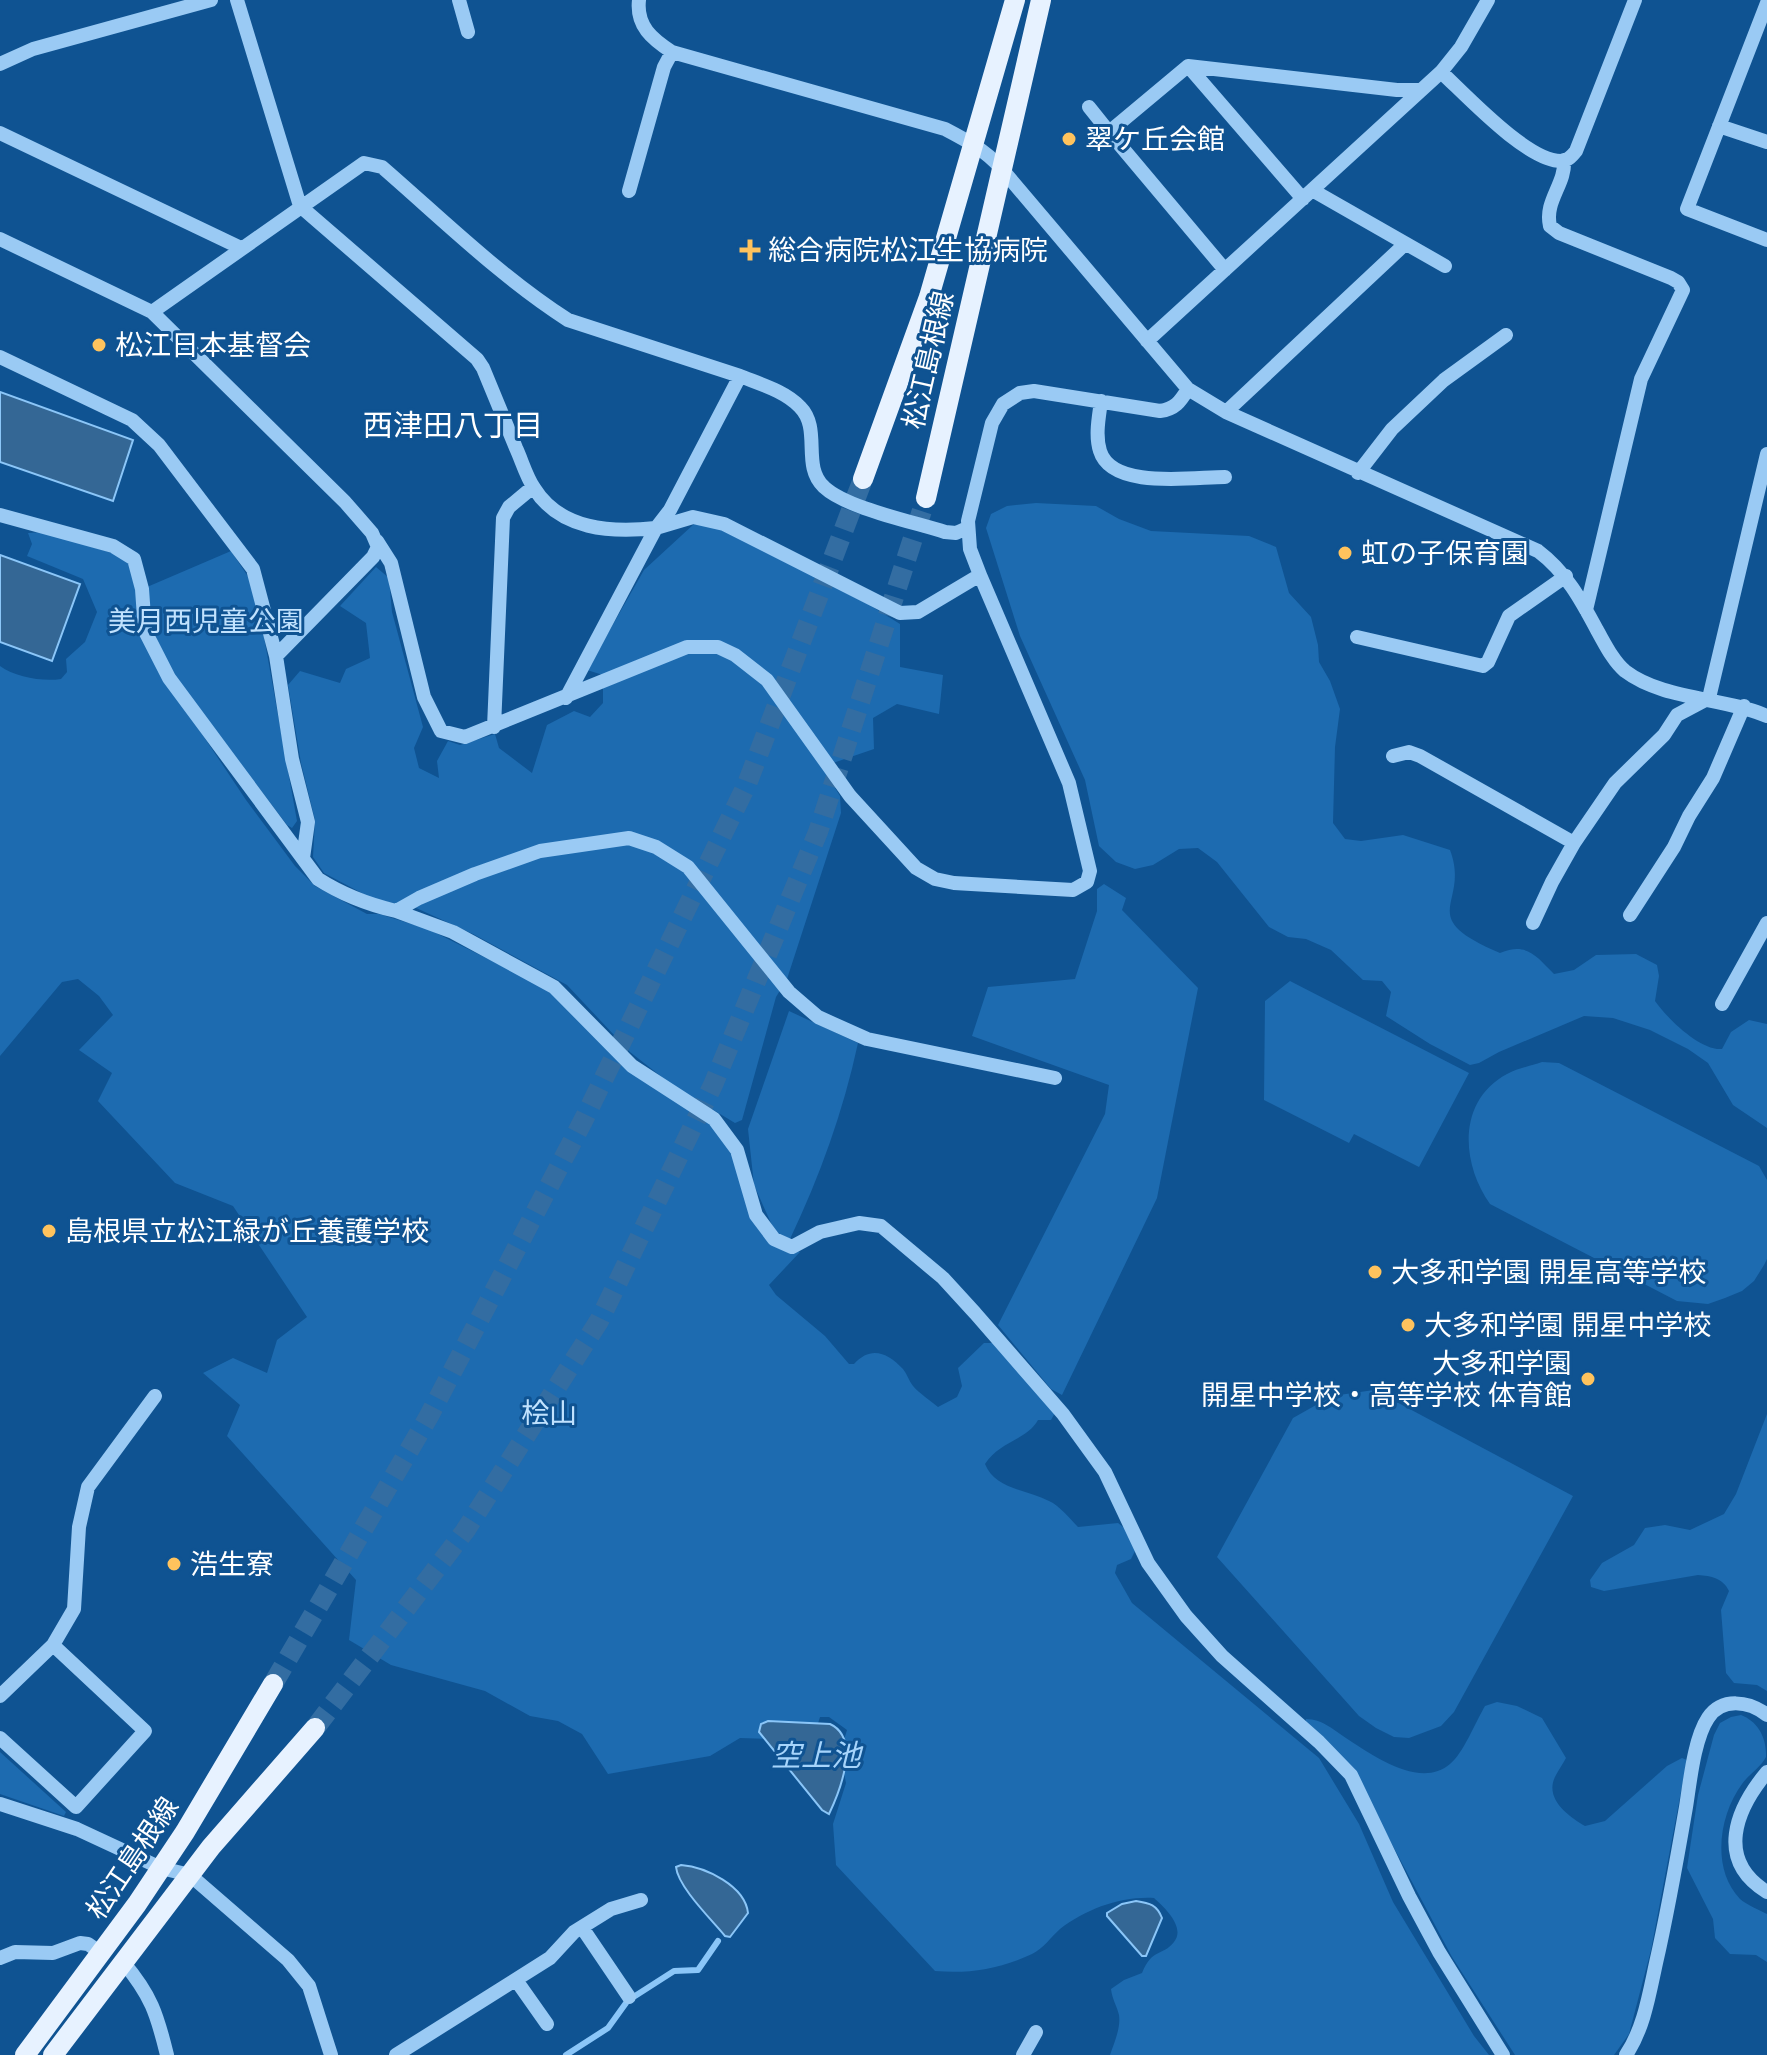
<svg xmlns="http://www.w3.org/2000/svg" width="1767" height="2055" viewBox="0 0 1767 2055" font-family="Montserrat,'Noto Sans JP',sans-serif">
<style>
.green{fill:#1d6bb0}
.water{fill:#346795;stroke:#8bc6f8;stroke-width:2}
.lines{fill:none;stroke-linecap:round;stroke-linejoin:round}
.stream{stroke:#8bc6f8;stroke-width:6}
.major-tunnel{stroke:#336da2;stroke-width:20;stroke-dasharray:20 10;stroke-linecap:butt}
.minor{stroke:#9acaf4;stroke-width:14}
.major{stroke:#e7f2ff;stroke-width:20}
.poi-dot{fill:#ffc35d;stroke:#0f5392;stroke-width:3}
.labels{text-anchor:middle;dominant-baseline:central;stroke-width:6;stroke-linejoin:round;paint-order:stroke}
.poi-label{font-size:28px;fill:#fff;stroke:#0f5392;text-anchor:start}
.street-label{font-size:28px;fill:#fff;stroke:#0f5392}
.park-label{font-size:28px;fill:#c1e2fe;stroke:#0f5392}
.neighbourhood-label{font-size:30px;fill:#fff;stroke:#0f5392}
.water-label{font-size:30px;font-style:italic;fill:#a6d4fb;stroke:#0f5392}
</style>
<rect width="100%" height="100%" fill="#0f5392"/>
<path class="green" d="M1036,503L1096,506L1119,519L1151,531L1249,536L1276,547L1289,593L1311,617L1318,645L1319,662L1330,681L1340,709L1335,747L1333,823L1345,839L1361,841L1403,835L1450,850C1471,905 1412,916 1500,953C1527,942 1536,956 1554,974L1574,970L1596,955L1636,954L1657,965L1659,976L1655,1001C1667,1018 1700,1051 1722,1049L1731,1032L1749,1020L1767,1024V1128L1733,1105L1708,1063L1688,1049L1650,1030L1613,1018L1584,1016L1499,1052L1479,1063L1470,1065L1430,1044L1386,1016L1391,992L1382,981L1363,980L1331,950L1306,939L1288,937L1269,927L1217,862L1198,848L1179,849L1153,865L1135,869L1116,862L1099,846L1085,780L1020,636L986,528L991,514L1007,506Z
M694,524L719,528L868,604L900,624V667L943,675L939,714L897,704L873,718L874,749L833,763L824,770L840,796L841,813L787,979L776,997L742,1120L735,1123L672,1085L630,1052L567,985L473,934L414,907L373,899L324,873L313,857L315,820L301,763L288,685L300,671L340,683L346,669L370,658L366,623L340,606L376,567L389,578L392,612L423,727L414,748L419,768L439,778L437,761L448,741L460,745L495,734L499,748L532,773L547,725L574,711L590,717L603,703V675L587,670L644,570Z
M42,532L122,556L130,566L164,677L246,800L295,866L315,886L367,914H379L428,929L552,991L629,1068L712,1121L736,1151L773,1240L800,1252L769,1285L776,1295L825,1336L849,1364H854C871,1345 888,1353 903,1369C907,1374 909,1381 913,1386C920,1394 930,1400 938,1407L957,1397L962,1386L958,1368L984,1343H996L1056,1411L1051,1420H1038C1027,1440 1000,1441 985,1464C995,1489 1027,1490 1049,1501C1060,1506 1070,1519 1078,1527L1118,1523L1127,1530L1135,1551L1131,1559L1117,1565L1115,1573L1132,1603L1319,1758L1359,1824L1393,1902L1474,2036L1489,2055H1110C1114,2043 1121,2028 1119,2015C1117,2006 1112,1999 1111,1989L1124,1980L1142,1973C1153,1947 1162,1957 1174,1942C1186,1927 1164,1907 1154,1898C1121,1896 1086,1909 1060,1929C1051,1937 1043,1949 1032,1954C1000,1969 969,1974 935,1971L836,1865L833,1824L846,1783L840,1753L847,1730L829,1717H820L814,1736L771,1739L740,1738L710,1756L608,1774L582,1734L558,1721L530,1716L485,1691L391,1665L349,1640L356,1580L227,1436L240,1405L203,1373L233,1358L267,1373L277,1340L307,1317L233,1206L175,1183L98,1101L112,1073L79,1050L113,1015L99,996L78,979L62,982L0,1056V666C15,677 43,682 61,679L67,672L66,659L85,642L97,612L83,579L27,556L32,544L28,533Z
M231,551L249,578L264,637L297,821L292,828L287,825L173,674L156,640L147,587Z
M1104,884L1126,898L1122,910L1198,988L1157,1198L1062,1395L1051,1389L998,1325L1105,1114L1109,1085L972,1036L988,987L1075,979L1097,911V889Z
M1290,981L1469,1073L1419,1167L1354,1134L1349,1143L1264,1100L1265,1001Z
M789,1011L858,1043C843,1112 820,1176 790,1239L775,1232L754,1185L748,1129Z
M1542,1062L1559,1063L1759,1166L1767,1180V1259L1764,1265L1754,1281L1742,1291L1725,1298L1708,1304L1677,1301L1490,1204C1461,1163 1457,1101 1507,1074C1518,1068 1531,1066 1542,1062Z
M1374,1390L1573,1496L1454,1712L1441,1726L1409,1738L1394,1737L1376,1728L1359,1716L1217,1557L1293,1418L1332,1396Z
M1767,1414V1691L1757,1685L1734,1683L1726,1673L1721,1610L1729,1591C1723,1578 1711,1576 1698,1575L1604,1591L1591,1587L1590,1580L1602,1563L1634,1545L1645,1528L1665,1525L1690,1530L1724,1514L1736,1494Z
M1497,1702L1517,1706L1542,1718L1566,1758C1563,1764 1559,1769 1556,1775C1543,1798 1568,1816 1585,1826L1605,1821L1667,1766L1682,1758L1687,1760L1651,1950L1629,2034L1614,2055H1515L1452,1957L1354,1773L1305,1725L1306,1719C1323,1719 1335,1731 1349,1740C1375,1757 1421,1789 1450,1764C1463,1754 1476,1721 1485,1706Z
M1741,1715C1757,1721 1767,1737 1766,1757C1761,1767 1748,1775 1742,1784C1719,1815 1711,1869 1740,1899C1747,1905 1759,1910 1767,1914V1962L1756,1955L1730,1954L1715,1938L1713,1919L1687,1868L1698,1795L1714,1735L1720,1723L1731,1717Z
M0,1752L66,1812L64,1816L0,1794Z"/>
<path class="water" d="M0,392L133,440L113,501L0,462Z
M0,555L80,584L52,661L0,642Z
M768,1721L830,1724C861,1738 840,1791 829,1814L822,1810L759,1732L761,1724Z
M681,1865C706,1867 745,1886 748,1913L730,1937L725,1936C712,1920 678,1887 676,1867Z
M1136,1901C1150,1903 1157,1905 1162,1918L1146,1956H1142L1107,1916V1913L1122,1904Z"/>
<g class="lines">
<path class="stream" d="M635,1996L674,1971L698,1970L718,1941
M566,2055L608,2028L626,2003"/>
<path class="major-tunnel" d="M273,1684L429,1416L584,1119L747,784L863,479
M315,1728L465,1531L599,1321L713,1085L818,832L926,498"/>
<path class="minor" d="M237,0L300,206L477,359L483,368C494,395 505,421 516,448C522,461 526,476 534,488C560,530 611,533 656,528L670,510L740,376C760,384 785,391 800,407C822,429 801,466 824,487C846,508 914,522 945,532L956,533L967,528
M459,0L468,32
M639,0C636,26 652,39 672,52L945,129C966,140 985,150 1001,168L1188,389L1226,412L1538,551C1566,572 1581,600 1597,630C1605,644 1613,661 1625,671C1663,700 1723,697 1767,716
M1767,3L1687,209L1767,240
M0,64L33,49L211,0
M1188,66L1303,199
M1441,72C1467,96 1527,161 1561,161C1568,161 1572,156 1576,151L1635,0
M1089,107L1109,132
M1719,126L1767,142
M0,133L241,248
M1564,160C1566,184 1544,201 1550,226L1559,233L1671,278L1678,282L1683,290L1641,379L1586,610
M1312,190L1445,266
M629,191L664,67L672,52
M0,239L152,312L345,502L372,533L378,547L373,557L276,656
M1225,270L1109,132L1188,66L1397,90H1419
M152,312L364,163L382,167C442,219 501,277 568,320L740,376
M1147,341L1441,72L1461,47L1488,0
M0,357L132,420L159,445L253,569L276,656L292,759L308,822L303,858
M1101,401C1099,417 1095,435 1100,451C1112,490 1193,477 1225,477
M1226,412L1405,244
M1358,473L1392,429L1444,380L1506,335
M0,515L113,546L134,559L142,589L145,631L169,678L318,879C343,895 366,904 396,911L419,898L475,874L540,851L629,838L656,847L688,867L789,992L818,1017L867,1039L1055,1078
M377,541L391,563L424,697L441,731L465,737L687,647H718L735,655L767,680L850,796L916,868L935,879L954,883L1073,890L1087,882L1090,871L1069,783L980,575L970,549L968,521L992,423L1003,404L1020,393L1034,391L1160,411C1175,409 1180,402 1188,389
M1357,637L1483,666L1488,662L1509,616L1566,576
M566,698L656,528L693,517L724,524L900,613L918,612L980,575
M494,727L503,518L509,507L533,487
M1393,756L1409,752L1420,756L1574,843L1615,783L1664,735L1677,715L1709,698L1767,454
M396,911L453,932L554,987L632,1066L714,1119L737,1150L756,1215L774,1239L792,1247L820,1232L859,1223L881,1226L943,1278L975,1313L1063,1414L1105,1472L1148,1563L1186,1616L1222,1656L1319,1742L1351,1775L1409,1896L1439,1952L1503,2055
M1630,915L1674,847L1689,816L1713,778L1744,706
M1533,923L1552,882L1574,843
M1722,1004L1767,923
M0,1696L53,1645L74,1609L79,1527L88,1487L155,1396
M0,1738L76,1807L145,1731L53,1645
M1767,1772C1736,1809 1715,1860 1767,1892
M0,1804L77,1829L161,1868L190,1875L288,1960L309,1986L331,2055
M583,1929L629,1997
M0,1958L15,1952L53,1953L80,1943L88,1944L101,1953
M123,1962C151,1995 157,2014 167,2055
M516,1980L547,2024
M396,2055L550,1958L574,1932L611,1909L641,1900
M1023,2055L1036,2032
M1626,2055C1644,2028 1649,1995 1656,1963C1668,1911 1677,1859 1686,1807C1690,1782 1694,1739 1708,1718C1722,1697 1749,1701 1767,1715"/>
<path class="major" d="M863,479L929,297L1015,0
M926,498L1041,0
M25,2055L137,1904L185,1832L273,1684
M53,2055L211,1847L315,1728"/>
</g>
<g class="poi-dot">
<circle cx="1069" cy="139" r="8"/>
<path d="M746 238h8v8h8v8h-8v8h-8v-8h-8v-8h8z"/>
<circle cx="99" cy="345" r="8"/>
<circle cx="1345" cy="553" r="8"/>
<circle cx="49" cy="1231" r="8"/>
<circle cx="1375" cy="1272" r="8"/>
<circle cx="1408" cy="1325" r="8"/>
<circle cx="1588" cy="1379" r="8"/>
<circle cx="174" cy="1564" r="8"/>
</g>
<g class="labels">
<g class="poi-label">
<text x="1085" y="139">翠ケ丘会館</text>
<text x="768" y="250">総合病院松江生協病院</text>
<text x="115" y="345">松江日本基督会</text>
<text x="1361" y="553">虹の子保育園</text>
<text x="65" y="1231">島根県立松江緑が丘養護学校</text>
<text x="1391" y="1272">大多和学園 開星高等学校</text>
<text x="1424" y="1325">大多和学園 開星中学校</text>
<text x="1572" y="1363" text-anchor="end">大多和学園<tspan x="1572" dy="32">開星中学校・高等学校 体育館</tspan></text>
<text x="190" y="1564">浩生寮</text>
</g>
<g class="street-label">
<text transform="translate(928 360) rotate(-77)">松江島根線</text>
<text transform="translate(132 1858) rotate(-56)">松江島根線</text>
</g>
<g class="park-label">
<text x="206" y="621">美月西児童公園</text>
<text x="549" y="1413">桧山</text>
</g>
<g class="neighbourhood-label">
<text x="453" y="425">西津田八丁目</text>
</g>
<g class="water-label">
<text x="816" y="1755">空上池</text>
</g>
</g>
</svg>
